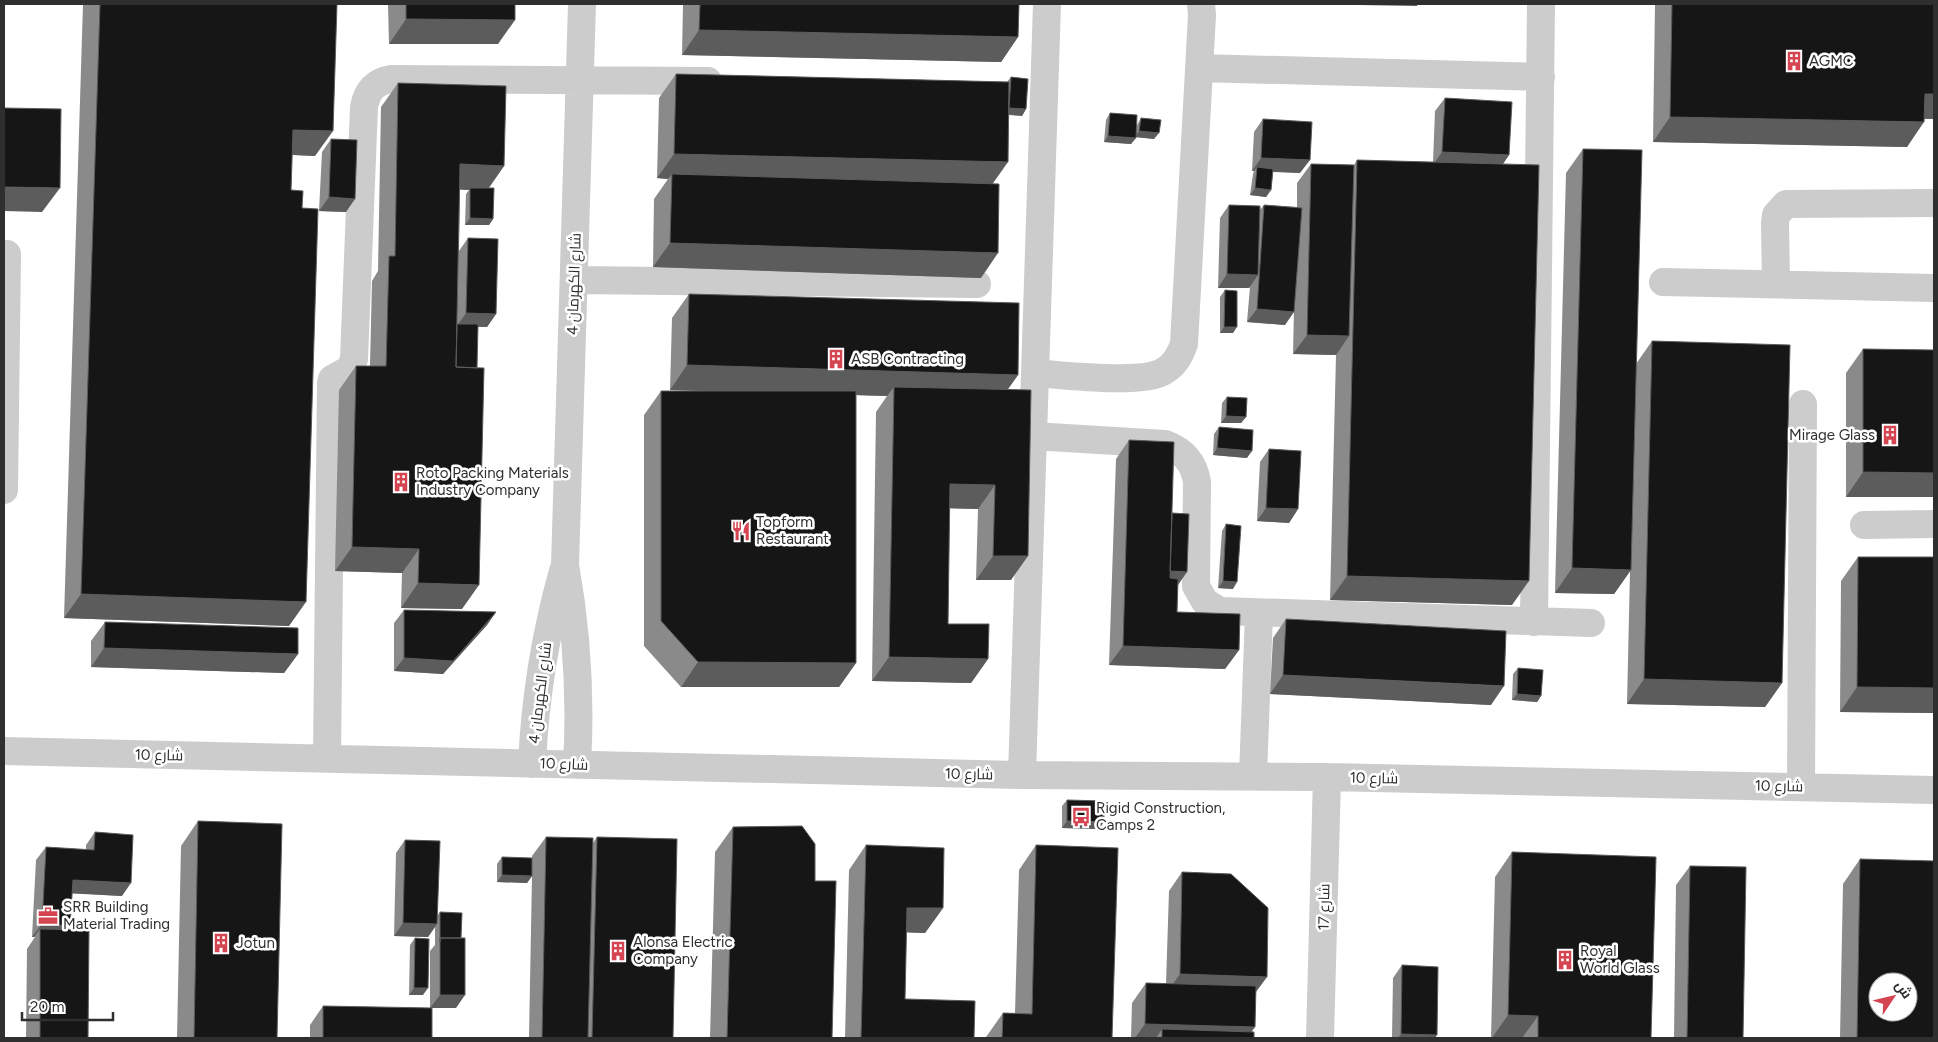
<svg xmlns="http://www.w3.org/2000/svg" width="1938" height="1042" viewBox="0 0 1938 1042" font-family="Figtree,Cairo,sans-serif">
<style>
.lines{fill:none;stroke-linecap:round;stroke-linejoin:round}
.minor{stroke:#ccc;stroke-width:28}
.wall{fill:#8a8a8a}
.shaded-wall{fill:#5c5c5c}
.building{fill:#161616;stroke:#5c5c5c;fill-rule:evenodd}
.labels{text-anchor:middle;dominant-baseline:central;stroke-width:5;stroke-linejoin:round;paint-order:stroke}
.poi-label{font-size:15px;fill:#2f2f2f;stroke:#fff;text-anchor:start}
.street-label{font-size:15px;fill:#2f2f2f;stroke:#fff}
</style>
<rect width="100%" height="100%" fill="#fff"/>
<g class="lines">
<path class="minor" d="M1199,68L1541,77
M574,280L977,284
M1663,282L1934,288
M1776,284L1775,223L1776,215L1786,204L1934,203
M1035,373C1063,375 1143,385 1164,371C1175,365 1180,355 1184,344L1202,15L1201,4
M1033,436L1165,444C1184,451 1194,463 1197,482L1196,586L1205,602L1220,611L1591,623
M4,490L7,254
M1864,525L1934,524
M1534,622L1541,4
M4,751L1022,775L1327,777L1934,790
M327,758L331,383L332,379L350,369L354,359L364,107C367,91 374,82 391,79L708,81
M532,764C535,698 545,635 563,571
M577,765C581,697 577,632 565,565L582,4
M1022,775L1047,4
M1253,776L1259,613
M1801,787L1803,404
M1320,1038L1327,777"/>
</g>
<path class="wall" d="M83,4H337L315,156L292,155L291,190L289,626L64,618Z
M388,4H515L498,44H389Z
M683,4H1019L1018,37L1001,62L682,55Z
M1655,4H1934V119H1924L1907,147L1653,142Z
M676,74L1007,82L1011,77L1026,109L1022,116L1009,115L992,184L981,278L653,267L654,199L668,179L657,178L659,98Z
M398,83L504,166L489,188L493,219L489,225H465L466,194L469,190L460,189L459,251L468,238L496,314L487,327H478L462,609L401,608L402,573L335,571L339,390L356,366H370L372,281L378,271L381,107Z
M1445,98L1509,155L1503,164L1512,605L1330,600L1336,355L1293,354L1294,309L1285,325L1247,322L1250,287L1249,288H1218L1220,218L1229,205L1259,211L1264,205L1297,207V183L1311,164L1354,165L1357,160L1433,162L1435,111Z
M1110,113L1137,125L1141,118L1154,139L1136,137L1131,144L1104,142L1106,120Z
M1263,119L1300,173L1273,172L1271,190L1266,197L1250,195L1253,174L1254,171H1252L1254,132Z
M331,139L346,212L319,211L322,152Z
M1583,149L1636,364L1652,341L1782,683L1765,707L1627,704L1630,571L1614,594L1555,593L1566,173Z
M1225,290L1233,333H1220V297Z
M689,294L1018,375L1007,390L1011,580H976L978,509L949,508L948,624L988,659L971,683L872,681L876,412L887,396L856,395V663L839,687H681L644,646V415L661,391H706L670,390L672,318Z
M1863,349L1934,350V497H1846V373Z
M1227,397L1246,417L1241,423H1221L1222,403Z
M1219,427L1247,458L1213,455L1214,434Z
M1129,440L1172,513L1178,585L1177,612L1239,650L1225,669L1109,665L1116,459Z
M1269,449L1298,509L1289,523L1257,521L1260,462Z
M1226,524L1233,589L1218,588L1222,531Z
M1858,557H1934V713L1840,712L1841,581Z
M404,610L496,612L487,625L443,674L394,671V623Z
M1286,619L1491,705L1270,694L1273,638Z
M105,622L298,654L284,673L91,667V641Z
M1518,668L1541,696L1537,702L1512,700L1513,674Z
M1067,800L1099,829L1062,828V806Z
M198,821L277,1038H177L181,846Z
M733,827L815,881L832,1038H710L715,852Z
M95,832L122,896L72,893L68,930L88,1038H26L27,949L35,937H32L36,860L46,847L86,850V845Z
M546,837L593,843L597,837L673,1038H529L532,876L527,883L497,882V864L502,857L532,867V856Z
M405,840L437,916L440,912L456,1008H430V951L435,945V927L428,937L394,936L396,853Z
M866,845L943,908L925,933L906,932L905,999L974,1038H845L849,870Z
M1036,845L1112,1038H986V1037L1003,1013H1015L1019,870Z
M1512,852L1651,1038H1491L1495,877Z
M1860,859L1934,1038H1840L1843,884Z
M1690,866L1743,1038H1674L1676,885Z
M1182,872L1256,992L1252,1031L1254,1038H1131L1132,1003L1146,983L1166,984L1169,891Z
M415,938L423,995H409L410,945Z
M1402,965L1435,1038H1392L1393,978Z
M323,1006L432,1038H310V1025Z"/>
<path class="shaded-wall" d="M1360,4H1418L1417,6L1359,5Z
M406,19L515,20L498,44H389Z
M699,30L1018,37L1001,62L682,55Z
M1925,94H1934V119L1908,118Z
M1009,108L1026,109L1022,116L1004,114Z
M1670,117L1924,122L1907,147L1653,142Z
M293,130L333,131L315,156L276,154Z
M1139,131L1159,133L1154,139L1135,137Z
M1108,136L1136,138L1131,144L1104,142Z
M1442,152L1509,155L1500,168L1433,165Z
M674,154L1008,162L991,186L672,174L668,179L657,178Z
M1261,158L1310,160L1300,173L1257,171V167L1254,171H1252Z
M460,164L504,166L487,190L470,188L469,190L443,189Z
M4,187L60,188L42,212L4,211Z
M1255,188L1271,190L1266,197L1250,195Z
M329,197L355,199L346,212L319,211Z
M470,218L493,219L489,225H465Z
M670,243L998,253L981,278L653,267Z
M1227,274L1258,275L1249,288H1218Z
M1257,309L1294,312L1285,325L1247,322Z
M466,313L496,314L487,327L457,326Z
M1224,327H1237L1233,333H1220Z
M1307,335L1349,336L1336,355L1293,354Z
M687,365L1018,375L1001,399L894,387L887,396L670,390Z
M1226,416L1246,417L1241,423H1221Z
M1217,448L1252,451L1247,458L1213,455Z
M1863,472L1934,473V497H1846Z
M950,484L995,485L978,509L933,508Z
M1266,508L1298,509L1289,523L1257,521Z
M352,547L419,549L402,573L335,571Z
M993,556H1028L1011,580H976Z
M1572,568L1631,570L1614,594L1555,593Z
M1166,571L1187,572L1178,585L1157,584Z
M1347,576L1529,581L1512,605L1330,600Z
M1223,581L1237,582L1233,589L1218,588Z
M418,583L479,585L462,609L401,608Z
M81,594L306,602L289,626L64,618Z
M496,612L487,625L443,674L394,671L404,658Z
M1123,646L1239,650L1225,669L1109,665Z
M104,648L298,654L284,673L91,667Z
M889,657L988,659L971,683L872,681Z
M698,662L856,663L839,687H681Z
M1283,675L1504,686L1491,705L1270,694Z
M1644,679L1782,683L1765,707L1627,704Z
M1857,687L1934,688V713L1840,712Z
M1517,694L1541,696L1537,702L1512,700Z
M1067,821L1104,822L1099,829L1062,828Z
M502,875L532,876L527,883L497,882Z
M73,880L131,883L122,896L64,893Z
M907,908H943L925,933L890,932Z
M403,923L437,924L428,937L394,936Z
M42,924L70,926L61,939L40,929L34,937H32Z
M1180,974L1267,977L1253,996L1166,994Z
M414,988H428L423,995H409Z
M440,995H465L456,1008H430Z
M1508,1015L1538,1016L1522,1038H1492Z
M1145,1024L1255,1027L1247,1038L1162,1029L1156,1038H1135Z
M1401,1034L1437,1035L1435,1038H1398Z"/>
<path class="building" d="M100,4H337L333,131L293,130L291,190L303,191L302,208L318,209L306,602L81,594Z
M406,4H515V20L406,19Z
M700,4H1019L1018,37L699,30Z
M1672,4H1934V94H1925L1924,122L1670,117Z
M676,74L1009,82L1008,162L674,154Z
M1011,77L1028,79L1026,109L1009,108Z
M398,83L506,86L504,166L460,164L456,367L484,368L479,585L418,583L419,549L352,547L356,366H386L389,256H395Z
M1445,98L1512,102L1509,155L1442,152Z
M4,108L61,109L60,188L4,187Z
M1110,113L1137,115L1136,138L1108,136Z
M1141,118L1161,120L1159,133L1139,131Z
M1263,119L1312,122L1310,160L1261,158Z
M331,139L357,140L355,199L329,197Z
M1583,149L1642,150L1631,570L1572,568Z
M1357,160L1539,165L1529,581L1347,576Z
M1311,164L1354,165L1349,336L1307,335Z
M1257,167L1273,169L1271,190L1255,188Z
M672,174L999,184L998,253L670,243Z
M470,188H494L493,219L470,218Z
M1229,205L1260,206L1258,275L1227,274Z
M1264,205L1302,208L1294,312L1257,309Z
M468,238L498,239L496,314L466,313Z
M1225,290L1237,291V327H1224Z
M689,294L1019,303L1018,375L687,365Z
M457,324H478L477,368L456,367Z
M1652,341L1790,345L1782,683L1644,679Z
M1863,349L1934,350V473L1863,472Z
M894,387L1031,390L1028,556H993L995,485L950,484L948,624H989L988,659L889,657Z
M661,391H856V663L698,662L661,621Z
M1227,397L1247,398L1246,417L1226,416Z
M1219,427L1253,430L1252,451L1217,448Z
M1129,440L1174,442L1170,578L1178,579L1177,612L1240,614L1239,650L1123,646Z
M1269,449L1301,451L1298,509L1266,508Z
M1172,513L1189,514L1187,572L1170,571Z
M1226,524L1241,526L1237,582L1223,581Z
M1858,557H1934V688L1857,687Z
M404,610L496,612L453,661L404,658Z
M1286,619L1506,631L1504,686L1283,675Z
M105,622L298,628V654L104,648Z
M1518,668L1543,670L1541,696L1517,694Z
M1067,800L1104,801V822L1067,821Z
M198,821L282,824L277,1038H194Z
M802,826L815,844V881H836L832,1038H727L733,827Z
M95,832L133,835L131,883L73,880L70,926L42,924L46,847L94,850Z
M546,837L593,838L588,1038H542Z
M597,837L677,839L673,1038H592Z
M405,840L440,841L437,924L403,923Z
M866,845L944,848L943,908H907L905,999L975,1001L974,1038H861Z
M1036,845L1118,848L1112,1038H1002L1003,1013L1032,1014Z
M1512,852L1656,857L1651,1038H1538V1016L1508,1015Z
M502,857L532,858V876L502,875Z
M1860,859L1934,861V1038H1857ZM1878,982H1908V1012H1878Z
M1690,866L1746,867L1743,1038H1687Z
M1182,872L1231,874L1268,908L1267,977L1180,974Z
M440,912L462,913L461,938H440V942Z
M40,929L89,930L88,1038H40Z
M415,938L429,939L428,988H414Z
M440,938H465V995H440Z
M1402,965L1438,967L1437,1035L1401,1034Z
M1146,983L1256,986L1255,1027L1145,1024Z
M323,1006L432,1008V1038H323Z
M1162,1029L1254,1032V1038H1162Z"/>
<defs>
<symbol id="building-bare" viewBox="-9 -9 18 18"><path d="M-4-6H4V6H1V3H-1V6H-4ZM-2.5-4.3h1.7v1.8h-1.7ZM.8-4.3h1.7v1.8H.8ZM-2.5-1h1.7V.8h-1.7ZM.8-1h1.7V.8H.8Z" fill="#d44451" stroke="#fff" stroke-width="2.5" paint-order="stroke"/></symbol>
<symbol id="restaurant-bare" viewBox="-9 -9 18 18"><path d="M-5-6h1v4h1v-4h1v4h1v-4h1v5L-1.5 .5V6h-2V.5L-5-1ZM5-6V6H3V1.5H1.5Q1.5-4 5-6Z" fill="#d44451" stroke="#fff" stroke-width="2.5" paint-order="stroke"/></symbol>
<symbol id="bus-bare" viewBox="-9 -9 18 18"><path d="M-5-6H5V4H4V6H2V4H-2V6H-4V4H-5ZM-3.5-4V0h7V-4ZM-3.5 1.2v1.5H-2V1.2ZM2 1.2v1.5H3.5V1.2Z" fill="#d44451" stroke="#fff" stroke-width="2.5" paint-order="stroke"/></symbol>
<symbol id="office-bare" viewBox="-9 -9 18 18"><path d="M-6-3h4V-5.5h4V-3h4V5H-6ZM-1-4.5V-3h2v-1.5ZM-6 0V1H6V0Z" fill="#d44451" stroke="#fff" stroke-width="2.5" paint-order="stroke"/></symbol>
</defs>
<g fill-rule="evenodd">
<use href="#building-bare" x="1780" y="47" width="28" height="28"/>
<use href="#building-bare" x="822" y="345" width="28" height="28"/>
<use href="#building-bare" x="1876" y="421" width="28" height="28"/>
<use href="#building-bare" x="387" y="468" width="28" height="28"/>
<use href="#restaurant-bare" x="727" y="517" width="28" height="28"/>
<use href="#bus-bare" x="1067" y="803" width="28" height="28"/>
<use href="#office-bare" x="34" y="902" width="28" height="28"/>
<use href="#building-bare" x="207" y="929" width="28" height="28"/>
<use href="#building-bare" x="604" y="937" width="28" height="28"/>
<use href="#building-bare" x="1551" y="946" width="28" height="28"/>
</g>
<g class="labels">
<g class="poi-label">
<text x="1809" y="61">AGMC</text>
<text x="851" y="359">ASB Contracting</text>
<text x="1875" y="435" text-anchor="end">Mirage Glass</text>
<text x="416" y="473">Roto Packing Materials<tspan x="416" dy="17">Industry Company</tspan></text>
<text x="756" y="522">Topform<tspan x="756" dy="17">Restaurant</tspan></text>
<text x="1096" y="808">Rigid Construction,<tspan x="1096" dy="17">Camps 2</tspan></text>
<text x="63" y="907">SRR Building<tspan x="63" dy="17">Material Trading</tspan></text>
<text x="633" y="942">Alonsa Electric<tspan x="633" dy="17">Company</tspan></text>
<text x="236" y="943">Jotun</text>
<text x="1580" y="951">Royal<tspan x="1580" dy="17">World Glass</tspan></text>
</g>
<g class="street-label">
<text transform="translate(574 284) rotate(-88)">شارع الكهرمان 4</text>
<text transform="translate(540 693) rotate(-83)">شارع الكهرمان 4</text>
<text transform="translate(159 755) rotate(1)">شارع 10</text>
<text transform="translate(564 764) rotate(2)">شارع 10</text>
<text transform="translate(969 774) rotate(1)">شارع 10</text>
<text transform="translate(1374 778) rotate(1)">شارع 10</text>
<text transform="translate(1779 786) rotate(1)">شارع 10</text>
<text transform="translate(1324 907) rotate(-89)">شارع 17</text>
</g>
</g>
<rect width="1938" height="1042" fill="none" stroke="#2f2f2f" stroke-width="10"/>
<g transform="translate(1893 997) rotate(55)"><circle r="24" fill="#ffffff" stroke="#acacac"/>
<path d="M0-4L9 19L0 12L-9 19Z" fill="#d44451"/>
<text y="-8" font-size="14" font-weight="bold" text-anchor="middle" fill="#2f2f2f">ش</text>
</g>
<path d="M22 1012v8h91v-8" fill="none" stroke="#2f2f2f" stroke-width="2.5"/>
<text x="30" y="1012" font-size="15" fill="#2f2f2f" stroke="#ffffff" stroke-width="4" paint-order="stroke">20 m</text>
</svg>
